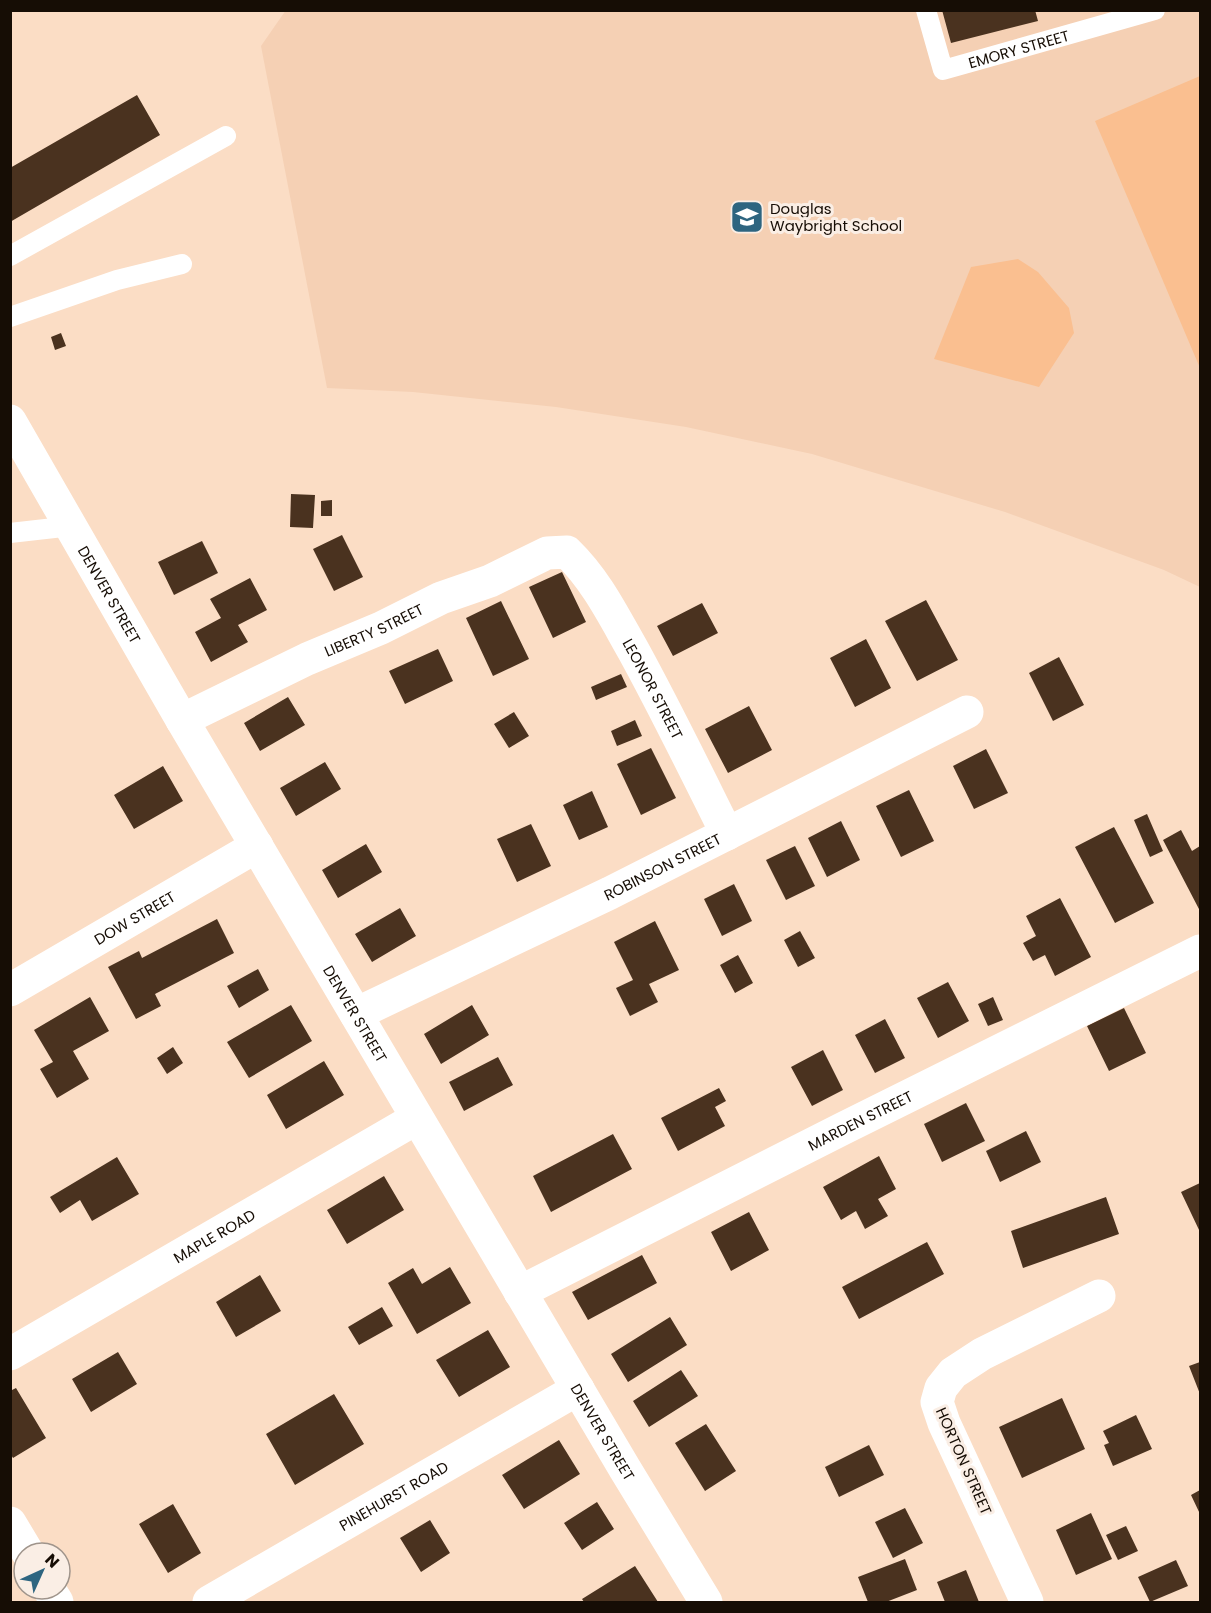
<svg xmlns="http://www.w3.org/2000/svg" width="1211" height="1613" viewBox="0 0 1211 1613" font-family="Poppins,sans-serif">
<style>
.built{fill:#f5d0b4}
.green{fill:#fabf90}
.building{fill:#4a321f}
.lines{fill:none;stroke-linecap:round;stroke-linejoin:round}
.service{stroke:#fff;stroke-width:20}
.minor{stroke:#fff;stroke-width:33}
.labels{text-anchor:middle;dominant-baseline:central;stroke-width:6;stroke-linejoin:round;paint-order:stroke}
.street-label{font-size:15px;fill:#160d05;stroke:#faeee5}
.poi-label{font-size:15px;fill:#160d05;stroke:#faeee5;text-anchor:start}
</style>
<rect width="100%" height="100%" fill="#fbddc5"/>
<path class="built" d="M286,10L1200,11V587L1164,570L1005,512L812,454L686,427L556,407L413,392L327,388L261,46Z"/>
<path class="green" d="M1200,76V368L1095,121Z
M1018,259L1038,272L1069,308L1074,333L1039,387L934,359L971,267Z"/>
<path class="building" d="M942,10H1035L1038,21L951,43Z
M137,95L160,135L10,222V168Z
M61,333L66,346L55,350L51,337Z
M291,494L315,495L313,528L290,527Z
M332,500V516H321V501Z
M342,535L363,577L334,591L313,549Z
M202,541L218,573L174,595L158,562Z
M562,572L586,622L553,638L529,587Z
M250,578L267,610L238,625L248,642L211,662L195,632L221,618L210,599Z
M926,600L958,660L917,681L885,621Z
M501,601L529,659L493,676L466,618Z
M702,603L718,633L673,656L657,626Z
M866,639L891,688L855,707L830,658Z
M438,649L453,681L405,704L389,671Z
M1059,657L1084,705L1053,721L1029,673Z
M621,674L627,687L596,700L591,687Z
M288,697L305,725L260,751L244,723Z
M749,706L772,750L728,773L705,729Z
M514,712L529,736L509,748L494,724Z
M635,720L642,736L617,746L611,731Z
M651,748L676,798L641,815L617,764Z
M986,749L1008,793L974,809L953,766Z
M325,762L341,789L296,816L280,788Z
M163,766L183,801L134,829L114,795Z
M909,790L934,841L901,857L876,806Z
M592,791L608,827L579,840L563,805Z
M1147,814L1163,851L1150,857L1134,820Z
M841,821L860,860L827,877L808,838Z
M531,824L551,866L517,882L497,839Z
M1114,827L1154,903L1115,923L1075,847Z
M1181,830L1192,851L1200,846V911L1163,840Z
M366,844L382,872L338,898L322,870Z
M795,846L815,886L786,900L766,860Z
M734,884L752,921L722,936L704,899Z
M1060,898L1091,957L1055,976L1045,955L1033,961L1023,943L1036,936L1026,916Z
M400,908L416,936L372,962L355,934Z
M217,919L234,953L155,994L161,1006L136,1019L108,967L139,951L142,958Z
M655,921L679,970L649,984L658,1002L630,1016L616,988L633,980L614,942Z
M800,931L815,958L798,967L784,940Z
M738,955L753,983L735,993L720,965Z
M258,969L269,990L239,1008L227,986Z
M948,982L969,1021L938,1038L917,998Z
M90,997L109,1031L73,1051L89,1079L57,1098L40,1069L53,1062L34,1030Z
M993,997L1003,1020L988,1026L978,1004Z
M291,1005L312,1041L249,1078L227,1042Z
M472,1005L489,1035L441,1064L424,1034Z
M1124,1008L1146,1053L1109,1071L1087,1026Z
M885,1019L905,1058L875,1073L855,1035Z
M173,1047L183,1063L167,1074L157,1058Z
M823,1050L843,1090L812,1106L791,1067Z
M498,1057L513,1085L464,1111L449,1082Z
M324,1061L344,1095L286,1129L267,1095Z
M719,1088L726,1101L715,1107L725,1126L678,1151L661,1118Z
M966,1103L985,1141L942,1162L924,1124Z
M1026,1131L1041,1162L1000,1182L986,1151Z
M613,1134L632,1169L551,1212L533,1176Z
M879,1156L896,1189L878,1199L888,1216L865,1229L856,1211L841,1220L823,1187Z
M117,1157L139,1194L92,1221L80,1200L60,1213L50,1197Z
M384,1176L404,1210L347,1244L327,1210Z
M1200,1183V1232L1181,1192Z
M1106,1197L1119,1234L1023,1268L1011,1231Z
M749,1212L769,1250L731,1271L711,1232Z
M927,1242L944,1274L859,1319L842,1287Z
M642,1255L657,1283L588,1320L572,1292Z
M450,1267L471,1303L417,1334L388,1283L413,1268L422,1284Z
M260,1275L281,1311L236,1337L216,1302Z
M382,1307L393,1326L359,1345L348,1327Z
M670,1317L687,1345L628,1382L611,1354Z
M488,1330L510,1367L459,1397L436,1360Z
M118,1352L137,1384L91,1412L72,1379Z
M1200,1362V1394L1189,1366Z
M681,1370L698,1396L649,1427L633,1401Z
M16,1388L46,1438L13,1458L10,1453V1391Z
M334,1394L364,1444L295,1485L266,1434Z
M1062,1398L1085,1449L1022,1478L999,1427Z
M1136,1415L1152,1449L1113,1466L1104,1445L1109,1443L1103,1431Z
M706,1424L736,1471L705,1491L675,1443Z
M559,1440L580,1474L524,1509L502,1475Z
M869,1445L884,1475L839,1497L825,1467Z
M1200,1490V1514L1191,1495Z
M597,1502L614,1529L582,1550L564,1523Z
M173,1504L201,1553L168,1573L139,1524Z
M905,1508L923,1543L893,1558L875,1522Z
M1091,1513L1112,1559L1076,1575L1056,1530Z
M430,1520L450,1553L421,1572L400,1538Z
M1126,1526L1138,1551L1118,1560L1106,1535Z
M905,1559L917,1590L886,1602H868L858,1577Z
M1176,1560L1188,1586L1150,1602L1138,1577Z
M635,1566L658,1602H584L582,1599Z
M966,1570L979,1602H945L937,1582Z"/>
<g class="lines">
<g class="service">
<path id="s1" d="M926,10L943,70L1155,10"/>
<path d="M10,256L226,136"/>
<path d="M10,317L117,280L182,264"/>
<path d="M10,533L72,526"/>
</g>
<g class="minor">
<path id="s2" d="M10,421L182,720L625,1469L706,1602"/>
<path id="s3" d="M182,720L307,659L381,628L441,598L490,581L547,553L567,552C596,580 613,615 633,650C666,710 696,772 727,834"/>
<path id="s4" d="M10,990L257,846"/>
<path id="s5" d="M356,1014L610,893L967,712"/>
<path id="s6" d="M520,1292L844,1128L1200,951"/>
<path id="s7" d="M10,1354L417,1118"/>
<path d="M10,1523L28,1553"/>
<path d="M49,1589L57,1602"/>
<path id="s8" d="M209,1602L578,1389"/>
<path d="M1027,1602L944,1423L937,1402L941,1388L953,1373L982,1354L1099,1296"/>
</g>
</g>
<defs>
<symbol id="school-square" viewBox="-11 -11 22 22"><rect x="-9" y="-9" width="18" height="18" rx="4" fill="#2e6580" stroke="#faeee5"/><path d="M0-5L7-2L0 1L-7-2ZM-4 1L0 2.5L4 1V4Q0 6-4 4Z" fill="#fff"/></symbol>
</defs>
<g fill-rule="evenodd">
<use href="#school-square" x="728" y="198" width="38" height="38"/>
</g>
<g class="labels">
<g class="street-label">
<text stroke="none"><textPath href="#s1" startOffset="141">EMORY STREET</textPath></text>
<text stroke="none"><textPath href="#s2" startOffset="200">DENVER STREET</textPath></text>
<text stroke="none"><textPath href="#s3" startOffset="212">LIBERTY STREET</textPath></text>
<text stroke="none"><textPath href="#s3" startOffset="584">LEONOR STREET</textPath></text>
<text stroke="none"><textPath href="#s5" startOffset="340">ROBINSON STREET</textPath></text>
<text stroke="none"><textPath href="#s4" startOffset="144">DOW STREET</textPath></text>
<text stroke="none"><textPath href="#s2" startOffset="686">DENVER STREET</textPath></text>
<text stroke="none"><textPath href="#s6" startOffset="381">MARDEN STREET</textPath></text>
<text stroke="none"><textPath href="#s7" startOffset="236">MAPLE ROAD</textPath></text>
<text stroke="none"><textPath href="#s2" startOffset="1172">DENVER STREET</textPath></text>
<text transform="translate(964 1461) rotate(66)">HORTON STREET</text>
<text stroke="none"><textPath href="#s8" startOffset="213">PINEHURST ROAD</textPath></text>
</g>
<g class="poi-label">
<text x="770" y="208">Douglas<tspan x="770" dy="17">Waybright School</tspan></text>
</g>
</g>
<rect width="1211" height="1613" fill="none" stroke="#160d05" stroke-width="24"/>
<g transform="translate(42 1571) rotate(45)"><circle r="28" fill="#faeee5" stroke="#9f948b" stroke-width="1.5"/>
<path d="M0-4.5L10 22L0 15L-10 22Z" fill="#2e6580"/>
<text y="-9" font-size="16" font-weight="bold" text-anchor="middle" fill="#160d05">N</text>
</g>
</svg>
